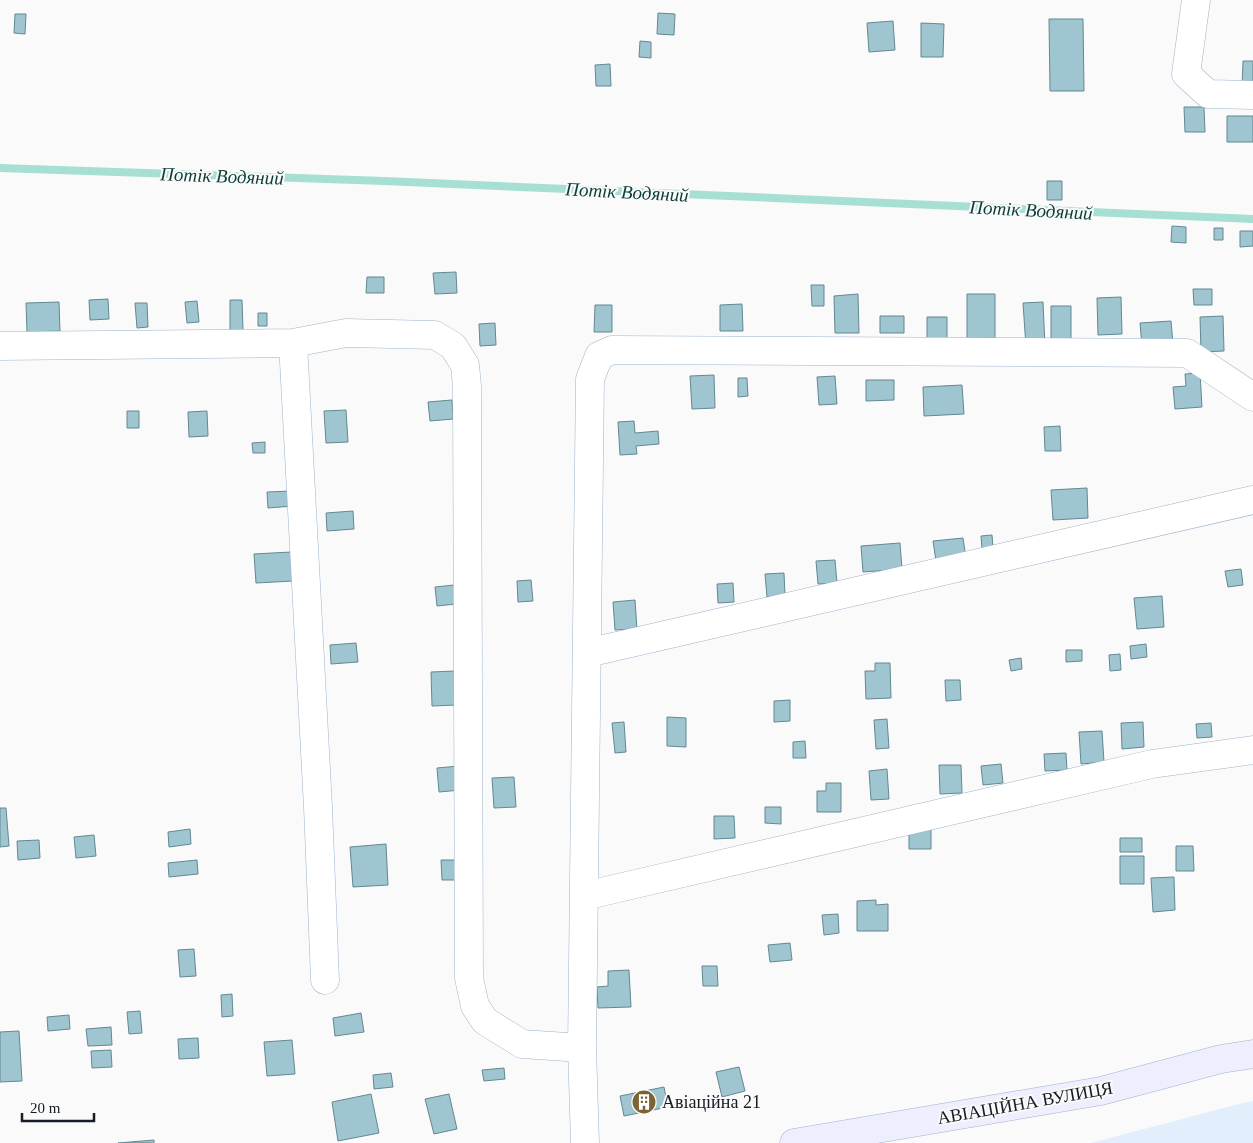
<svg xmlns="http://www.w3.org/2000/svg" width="1253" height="1143" viewBox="0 0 1253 1143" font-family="'Times New Roman',serif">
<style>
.built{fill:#e2eefb}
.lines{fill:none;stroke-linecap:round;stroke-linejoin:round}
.stream{stroke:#a7dfd4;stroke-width:8}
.building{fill:#9ec5d0;stroke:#638892}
.street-casing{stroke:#9db4cd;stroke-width:29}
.secondary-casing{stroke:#9db4cd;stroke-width:29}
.street{stroke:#fff;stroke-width:28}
.secondary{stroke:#eeeefe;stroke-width:28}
.labels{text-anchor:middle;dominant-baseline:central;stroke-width:4;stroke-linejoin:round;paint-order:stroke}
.poi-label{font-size:18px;fill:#141c25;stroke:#fafafa;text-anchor:start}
.street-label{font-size:18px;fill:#141c25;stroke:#fafafa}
.water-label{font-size:19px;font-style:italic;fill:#0b3e37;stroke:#fafafa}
</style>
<rect width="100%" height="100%" fill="#fafafa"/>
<path class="built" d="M1253,1101V1143H1091L1239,1104Z"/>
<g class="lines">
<path class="stream" d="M0,168L384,181L1253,219"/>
</g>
<path class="building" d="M658,13L675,14L674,35L657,34Z
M15,14H26L25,34L14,33Z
M1049,19H1083L1084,91H1050Z
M893,21L895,50L869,52L867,23Z
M921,23L944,24L943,57H921Z
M640,41L651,42V58L639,57Z
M1243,61H1253V87H1242Z
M610,64L611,86H596L595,65Z
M1184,107H1204L1205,132H1185Z
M1227,116H1253V142H1227Z
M1047,181H1062V200H1047Z
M1172,226L1186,227V243L1171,242Z
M1214,228H1223V240H1214Z
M1240,231H1253V246L1240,247Z
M456,272L457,293L435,294L433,273Z
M367,277H384V293H366Z
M811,285H824V306H812Z
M1193,289H1212V305H1194Z
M858,294L859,333H835L834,296Z
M967,294H995V338H967Z
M1121,297L1122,334L1098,335L1097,298Z
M108,299L109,319L90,320L89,300Z
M230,300H242L243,330H230Z
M197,301L199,322L187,323L185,302Z
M59,302L60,331L27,332L26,303Z
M1043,302L1045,346L1026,347L1023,303Z
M135,303H147L148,327L137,328Z
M742,304L743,331H720V305Z
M595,305H612V332H594Z
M1051,306H1071V346H1051Z
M258,313H267V326H258Z
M880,316H904V333H880Z
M1223,316L1224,351L1201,352L1200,317Z
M927,317H947V345H927Z
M1171,321L1173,344L1142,346L1140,323Z
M495,323L496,345L480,346L479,324Z
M1200,373L1202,407L1175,409L1173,387L1186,386L1185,374Z
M714,375L715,408L692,409L690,376Z
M835,376L837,404L819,405L817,377Z
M738,378H747L748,396L738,397Z
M866,380H894V400L866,401Z
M962,385L964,414L924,416L923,387Z
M452,400L453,419L430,421L428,402Z
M346,410L348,442L326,443L324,411Z
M127,411H139V428H127Z
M207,411L208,436L189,437L188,412Z
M634,421L635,433L658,431L659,444L636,446L637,454L620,455L618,422Z
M1060,426L1061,451H1045L1044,427Z
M265,442V453H253L252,443Z
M1087,488L1088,518L1053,520L1051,490Z
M292,491L293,506L268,508L267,492Z
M353,511L354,529L327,531L326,513Z
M992,535L993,548L982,549L981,536Z
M963,538L966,558L936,561L933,541Z
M900,543L902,569L863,572L861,546Z
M291,552L293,581L256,583L254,554Z
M835,560L837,583L818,584L816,561Z
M1241,569L1243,585L1228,587L1225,571Z
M784,573L785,596L767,597L765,574Z
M531,580L533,601L518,602L517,581Z
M733,583L734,602L718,603L717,584Z
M454,585L456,604L437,606L435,587Z
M1162,596L1164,627L1137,629L1134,598Z
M635,600L637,629L615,630L613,602Z
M356,643L358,662L331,664L330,645Z
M1146,644L1147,657L1131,659L1130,646Z
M1066,650H1082V661L1066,662Z
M1120,654L1121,670L1110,671L1109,655Z
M1021,658L1022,669L1011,671L1009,660Z
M875,663H890L891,698L866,699L865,671H875Z
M455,671L456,705L432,706L431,672Z
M945,680H960L961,700L946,701Z
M790,700V721L774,722V701Z
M667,717L686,718V747L667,746Z
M887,719L889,748L876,749L874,720Z
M624,722L626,752L615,753L612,723Z
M1143,722L1144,747L1122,749L1121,723Z
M1211,723L1212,737L1197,738L1196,724Z
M1102,731L1104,762L1081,764L1079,732Z
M805,741L806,758H793V742Z
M1066,753L1067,770L1045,771L1044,754Z
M1001,764L1003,783L983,785L981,766Z
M939,765H961L962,793L940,794Z
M459,766L461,790L439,792L437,768Z
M887,769L889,799L871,800L869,771Z
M514,777L516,807L494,808L492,778Z
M826,783H841V812H817V791H826Z
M765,807H781V824L765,823Z
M0,808H6L9,846L0,847Z
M714,816H734L735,838L714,839Z
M931,823V849H909V831Z
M190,829L191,844L169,847L168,832Z
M94,835L96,856L76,858L74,837Z
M1120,838H1142V852H1120Z
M39,840L40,858L18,860L17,841Z
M386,844L388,885L353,887L350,847Z
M1176,846H1193L1194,871H1176Z
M1120,856H1144V884H1120Z
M197,860L198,874L169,877L168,863Z
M441,860H458L459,880H442Z
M1174,877L1175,910L1153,912L1151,878Z
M876,900V905L888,904V931H857V901Z
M838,914L839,933L824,935L822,915Z
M790,943L792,960L770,962L768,945Z
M194,949L196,976L180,977L178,950Z
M702,966H717L718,986H703Z
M629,970L631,1007L598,1008L597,987L608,986V971Z
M232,994L233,1016L222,1017L221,995Z
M140,1011L142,1033L129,1034L127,1012Z
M361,1013L364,1032L335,1036L333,1018Z
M69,1015L70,1029L48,1031L47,1017Z
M111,1027L112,1045L88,1046L86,1029Z
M19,1031L22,1081L0,1082V1032Z
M198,1038L199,1058L179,1059L178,1039Z
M292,1040L295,1074L267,1076L264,1042Z
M111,1050L112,1067L92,1068L91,1051Z
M739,1067L745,1091L722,1097L716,1072Z
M504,1068L505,1079L484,1081L482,1070Z
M391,1073L393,1087L374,1089L373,1075Z
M664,1087L668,1107L624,1116L620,1096Z
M371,1094L379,1133L338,1141L332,1102Z
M449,1094L457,1129L434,1134L425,1099Z
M154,1140V1143H118Z"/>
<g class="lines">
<defs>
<path id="street" d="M1196,0L1186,74L1208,94L1253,95
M293,343L318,807L325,980
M0,346L293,343L346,333L435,335L453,346L465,365L467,386L469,978L475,1006L485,1021L522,1044L582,1048
M587,653L1253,500
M584,896L1152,764L1253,750
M585,1143L582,1048L590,379L599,356L612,350L1187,353L1253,397"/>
<path id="secondary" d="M794,1143L1101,1091L1221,1059L1253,1054"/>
</defs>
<use href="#street" class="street-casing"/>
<use href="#secondary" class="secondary-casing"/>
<use href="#street" class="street"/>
<use href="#secondary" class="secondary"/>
</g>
<defs>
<symbol id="building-disc" viewBox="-11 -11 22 22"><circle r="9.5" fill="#7c6334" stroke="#fafafa"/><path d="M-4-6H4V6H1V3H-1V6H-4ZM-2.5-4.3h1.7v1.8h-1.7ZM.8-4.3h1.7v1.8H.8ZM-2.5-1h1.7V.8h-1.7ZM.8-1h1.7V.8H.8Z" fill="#fff"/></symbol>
</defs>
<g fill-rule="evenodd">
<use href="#building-disc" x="630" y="1088" width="28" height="28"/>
</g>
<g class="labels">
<g class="poi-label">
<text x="662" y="1102">Авіаційна 21</text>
</g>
<g class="street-label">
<text transform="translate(1025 1103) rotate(-10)">АВІАЦІЙНА ВУЛИЦЯ</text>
</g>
<g class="water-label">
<text transform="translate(222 176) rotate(2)">Потік Водяний</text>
<text transform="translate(627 192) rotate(3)">Потік Водяний</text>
<text transform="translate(1031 210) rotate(3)">Потік Водяний</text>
</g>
</g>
<path d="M22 1113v8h72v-8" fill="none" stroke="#141c25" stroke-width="2.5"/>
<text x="30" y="1113" font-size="15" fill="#141c25" stroke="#fafafa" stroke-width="4" paint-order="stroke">20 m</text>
</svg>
